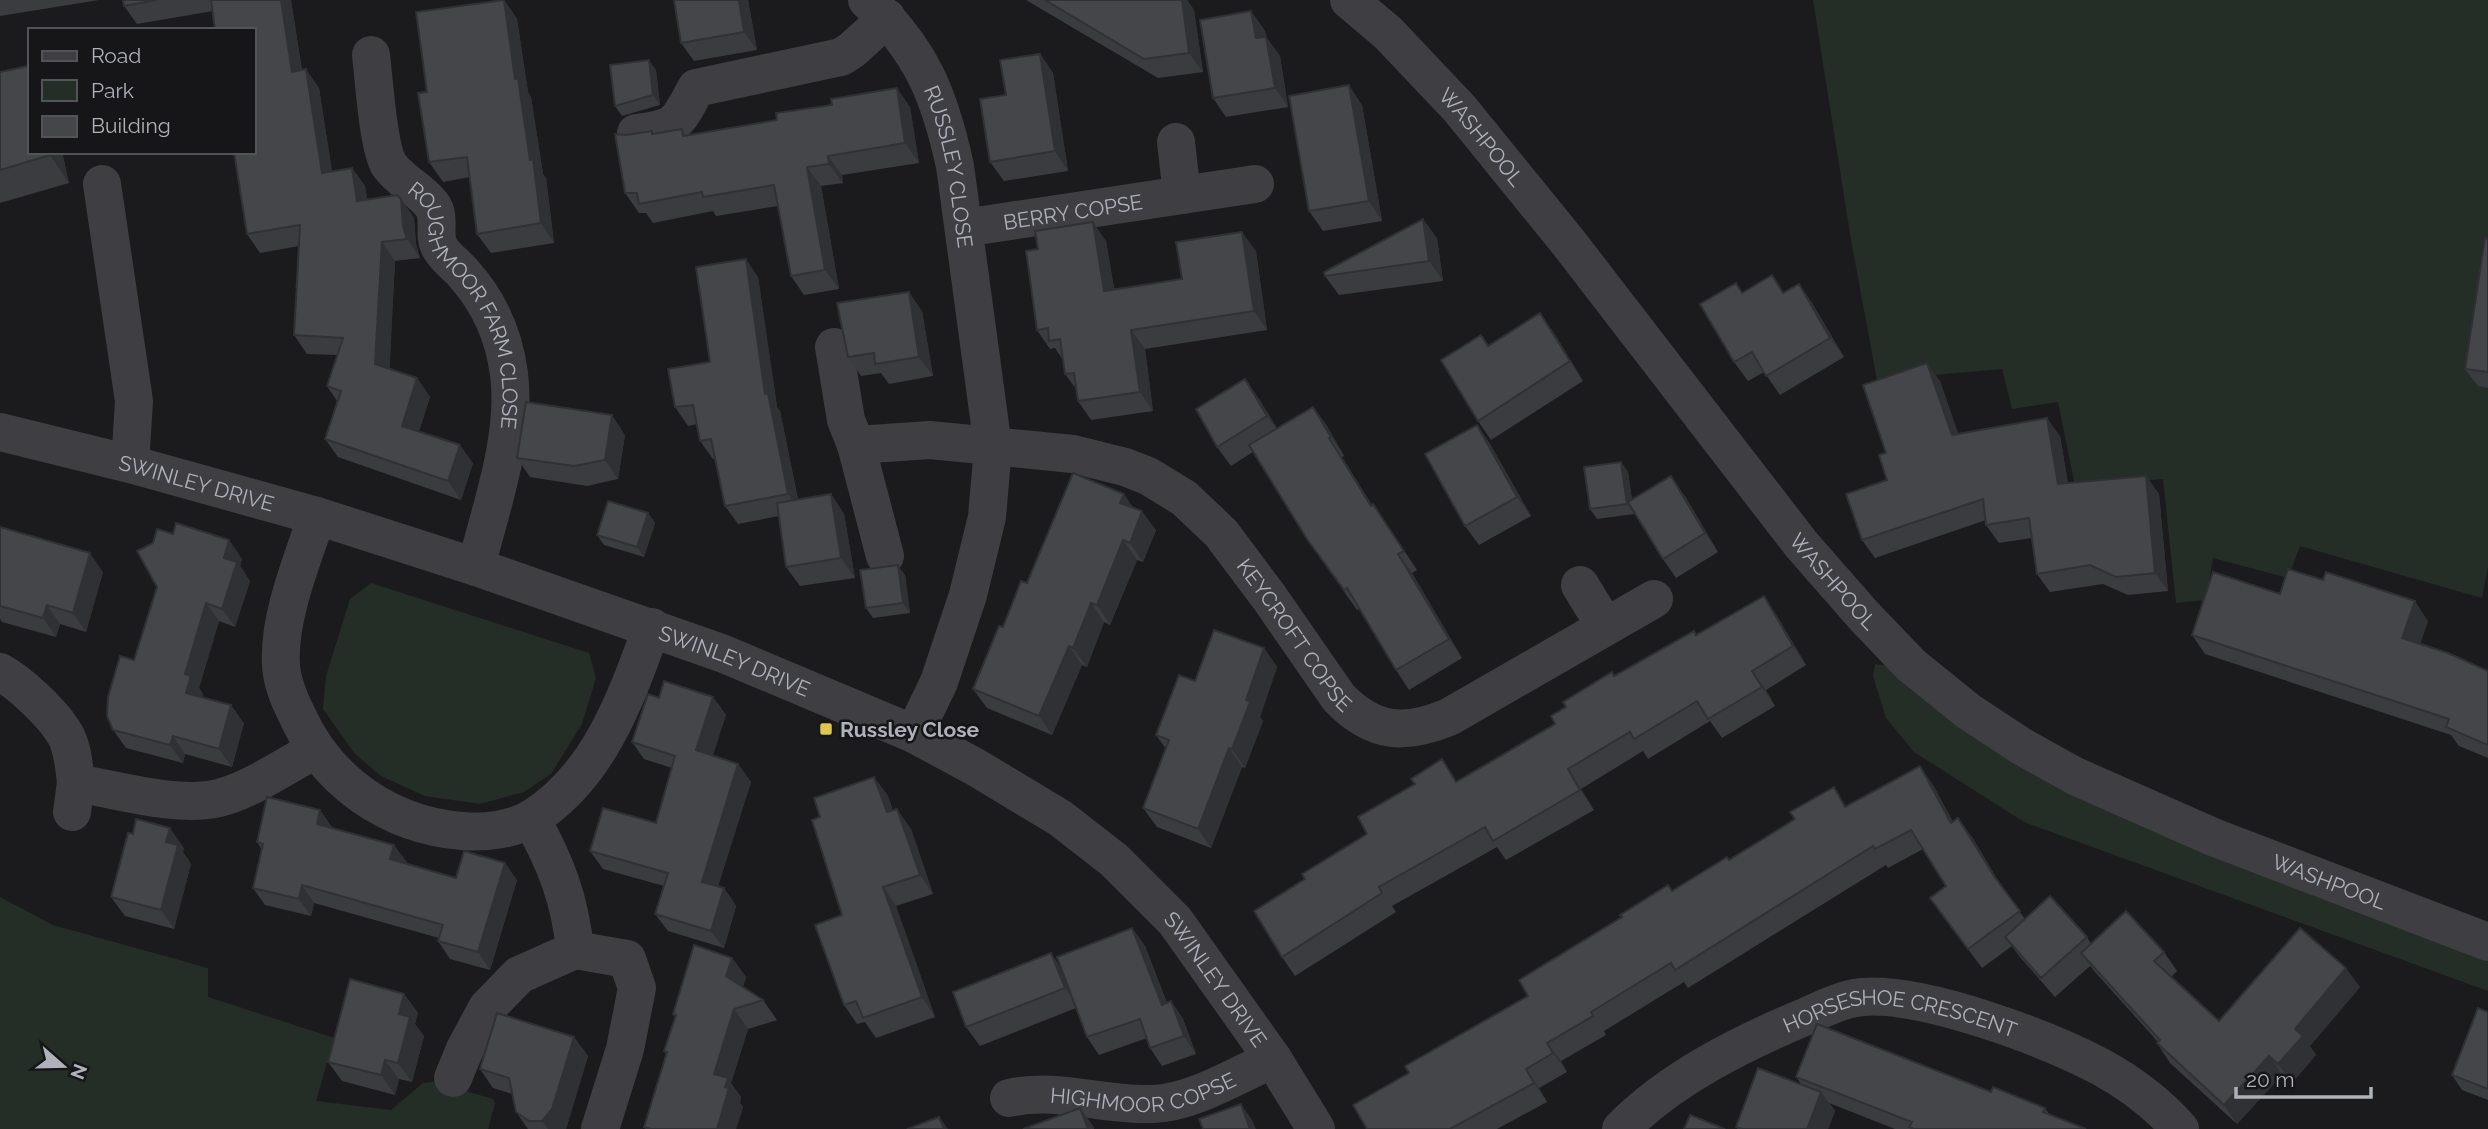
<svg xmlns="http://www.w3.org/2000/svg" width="2488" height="1129" viewBox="0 0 2488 1129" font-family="Raleway,sans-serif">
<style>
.green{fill:#252d27}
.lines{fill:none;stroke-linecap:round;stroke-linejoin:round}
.minor{stroke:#3e3e43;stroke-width:38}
.wall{fill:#3b3c40}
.shaded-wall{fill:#303134}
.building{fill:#45464a;stroke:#303134;stroke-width:2}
.poi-dot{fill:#e0c650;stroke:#161618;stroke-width:2.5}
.labels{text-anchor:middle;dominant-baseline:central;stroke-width:5;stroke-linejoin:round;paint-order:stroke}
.street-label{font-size:21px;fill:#afb1bb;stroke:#161618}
.poi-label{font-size:21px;font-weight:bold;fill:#afb1bb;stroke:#161618;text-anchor:start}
</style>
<rect width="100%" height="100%" fill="#1b1b1d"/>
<path class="green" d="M1813,0H2488V567L2482,598L2300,546L2288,578L2213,558L2206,600L2176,603L2163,479L2075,486L2058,402L2012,409L2002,369L1877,380L1851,240Z
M371,583L589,653L596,678L582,724L551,774L524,792L480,804L425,796L381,776L355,754L323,709L326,676L350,599Z
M1875,664L1889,666L2359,905L2488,961V991L2024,822L1914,752L1886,718L1873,676Z
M0,897L53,925L208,968V997L334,1038L316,1101L391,1110L423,1083L434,1082L493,1099L495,1104L488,1129H0Z"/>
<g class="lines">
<g class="minor">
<path id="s1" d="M867,0C921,48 940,97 955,166L993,447L987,517L968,595L939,682L914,734"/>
<path id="s2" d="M1349,0L1388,33L1460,109L1568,242L1801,544L1864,616L1911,665L1968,711L2021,746L2075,776L2213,837L2488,942"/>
<path id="s3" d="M371,55C374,79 378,147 389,165C400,181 421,190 432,205C441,217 433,234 439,246C444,257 457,265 464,274C490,303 504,335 509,374C517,436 491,507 476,567"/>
<path d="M636,133C677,128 677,124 696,88L841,57L852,50L887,18"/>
<path d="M1176,142L1182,195"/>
<path d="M102,184L134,401L130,464"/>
<path id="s4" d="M964,228L1255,184"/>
<path id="s5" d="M834,347L846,420L856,445L930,440L1073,454L1125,467L1148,476L1184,498L1221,533L1269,597L1339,698C1374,734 1405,735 1449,717L1654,599"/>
<path id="s6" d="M0,432L130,464L317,516L482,569L724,654L914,734L977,768L1060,818L1114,860L1175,921L1273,1059L1316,1129"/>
<path d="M856,445L885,556"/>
<path d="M317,516C302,561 278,618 281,665C282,683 289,699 297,715C327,782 389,825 462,831C485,833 513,830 534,817C600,774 626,698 652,627"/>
<path d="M1580,585L1605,626"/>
<path d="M0,672C19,682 51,712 63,731C73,745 74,767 76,783"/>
<path d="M72,812L76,783C118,790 178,808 219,798C253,789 285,766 315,750"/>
<path d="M531,819C556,863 570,900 575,950L627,959L637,988L625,1049L600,1129"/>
<path d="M453,1078L465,1049L487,1008L519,975L575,950"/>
<path id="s7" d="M1009,1098C1057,1087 1104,1106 1153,1104C1192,1103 1237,1075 1273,1059"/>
<path id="s8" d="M1621,1129C1671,1078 1742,1043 1807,1016C1824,1008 1843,999 1862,997C1924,992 2046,1038 2101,1067C2130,1083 2158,1104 2180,1129"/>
</g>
</g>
<path class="wall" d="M0,0H99L0,16Z
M123,0H291L302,70L319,88L332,171L352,168L365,186L367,199H401L414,218L416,244L420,258L395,261L389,369L417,378L430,397L419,431L473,463L461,500L338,457L325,439L337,401L327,386L337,355L307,354L294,335L299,246L260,253L247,234L213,11L137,24L124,6Z
M504,0L517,19L528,92L531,97L543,174L546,178L554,243L491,253L477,234L470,177L443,182L429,162L427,92Z
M674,0H748L757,50L694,61L681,43Z
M1026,0H1187L1194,10L1203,72L1158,78Z
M1251,11L1265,31L1266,37L1280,56L1288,107L1226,117L1213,98Z
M1040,54L1053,73L1068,171L1004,181L990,162L1006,95Z
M28,66L30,69V152H62L69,183L0,203V72Z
M656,70L660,105L622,116L615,106Z
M1362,105L1382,221L1323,231L1309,211Z
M910,107L919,163L842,175L843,183L821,186L839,289L804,295L791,276L778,206L716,216L713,211L653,223L646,213H639L625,193L652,131L653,134L687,135Z
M1437,238L1443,281L1339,295L1325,276Z
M2488,239V388L2478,386L2465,369Z
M1106,241L1114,289L1182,279L1256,251L1267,330L1145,349L1153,411L1091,420L1078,401L1076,389L1065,374L1063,360L1055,348L1050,349L1037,330Z
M758,277L777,407L780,411L798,499L831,494L844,514L855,578L800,586L786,567L779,516L738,524L725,506L715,459H713L700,441L697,424L688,426L675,407L710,362Z
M1799,284L1812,303L1844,357L1780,395L1764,372L1748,381L1734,362L1743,293H1785Z
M922,311L933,376L889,384L881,373L861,376L848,357Z
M1554,333L1583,381L1491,440L1478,421L1481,335L1488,345Z
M1245,379L1259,399L1277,428L1313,407L1327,426L1344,456L1342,457L1372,505L1386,523L1417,570L1412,573L1462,658L1409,690L1396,670L1359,609L1357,610L1307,539L1253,452L1231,466L1217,447Z
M1940,381L1958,434L2060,436L2068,483L2146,476L2159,494L2168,591L2128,595L2103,584L2050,592L2037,574L2032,538L1999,543L1986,525V520L1875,558L1862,540L1887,480L1886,453Z
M1477,425L1490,444L1531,516L1479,545L1465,526Z
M625,435L618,479L587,486L530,477L517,458Z
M1621,462L1628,472L1632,500L1685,496L1718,552L1676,578L1663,559L1633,509L1634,514L1597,519L1590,509Z
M1134,508L1156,530L1143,562L1137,560L1110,625L1104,622L1087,667L1082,665L1052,735L987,708L973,689L1003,627L1027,583Z
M648,513L655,523L644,557L604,545L597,535Z
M0,527L103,572L86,632L60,624L56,637L2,622L0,619Z
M229,540L242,559L240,566L250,581L235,627L219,621L199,688L203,694L202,697L244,723L232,767L185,754L183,763L126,748L113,730L157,587Z
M905,575L910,613L873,618L866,608Z
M2280,594L2428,621L2420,644L2488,671V758L2459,746L2451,735L2205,654L2192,635Z
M1777,616L1806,665L1766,690L1775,706L1722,738L1710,721L1648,759L1643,751L1581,789L1594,810L1506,860L1497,847L1392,906L1396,912L1295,976L1282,957L1305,879L1457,781L1555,724L1615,676L1697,635Z
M1264,648L1277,667L1260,717L1263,721L1245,768L1242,767L1211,848L1157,827L1143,808L1166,749L1156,735L1195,681Z
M713,697L726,715L712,755L738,764L751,782L718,886L724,888L736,906L724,948L668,931L655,914L664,886L603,869L590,851L656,823L672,768L644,759L632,742L659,698Z
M874,777L888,796L893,811L911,829L933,894L896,906L935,1017L876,1038L865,1022L857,1024L844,1005L842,915L820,817Z
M1933,785L1953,822L1972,837L2003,889L2025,919L2087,937L2091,944L2164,952L2177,971L2171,977L2219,1021L2360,987L2310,1046L2316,1055L2292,1083L2282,1075L2237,1124L2170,1063L2157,1043L2158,1042L2095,972L2090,966L2055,997L2019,956L2012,946L1982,968L1930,898L1946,886L1923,849L1888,868L1886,865L1688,988L1684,982L1604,1031L1606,1035L1561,1061L1567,1072L1539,1088L1547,1102L1497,1129H1367L1409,1073L1528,996L1672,891L1729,860L1847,806Z
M320,810L332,828L407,862L406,863L456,878L517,880L490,970L450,959L438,941L439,938L314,903L311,916L265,905L253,888L262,850L257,842Z
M184,848L183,852L191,864L174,929L125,916L111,897Z
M1132,928L1145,946L1167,1003L1171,1001L1183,1019L1196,1054L1162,1066L1150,1048L1147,1038L1099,1055L1087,1037L1076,1008L980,1046L966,1027L1061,968Z
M732,958L746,977L743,987L763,1000L777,1020L748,1029L731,1083L741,1097L740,1103L743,1107L736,1129H646L644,1127L666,1054L664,1051L675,1017L673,1014Z
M404,994L418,1013L415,1024L424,1036L412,1082L399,1079L395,1095L342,1081L328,1062Z
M2488,1012V1100L2462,1090L2452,1075Z
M574,1037L588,1056L566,1129H528L516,1112L512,1094L493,1088L480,1069Z
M1796,1077L1991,1092L2045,1108L2049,1114L2086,1129H1895L1829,1103L1835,1111L1828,1129H1738L1736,1127L1802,1085Z"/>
<path class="shaded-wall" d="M281,0H291L305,90L292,72Z
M504,0L517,19L528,92L531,97L543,174L546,178L554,243L541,223L530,160L515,79Z
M739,0H748L757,50L744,32Z
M1176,0H1187L1194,10L1203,72L1189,53Z
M1251,11L1265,31L1269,58L1256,38Z
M1266,37L1280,56L1288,107L1275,88Z
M1040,54L1053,73L1068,171L1055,151Z
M649,60L656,70L660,105L653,95Z
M306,69L319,88L335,192L322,173Z
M1349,85L1362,105L1382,221L1369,201Z
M897,88L910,107L919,163L905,143Z
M49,152H62L69,183L50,155Z
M828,156L842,175L843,183L829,164Z
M807,167L821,186L839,289L825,270Z
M352,168L365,186L370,219L357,201Z
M401,199L414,218L416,244L420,258L407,239L403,226Z
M1423,219L1437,238L1443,281L1429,261Z
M1093,222L1106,241L1118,310L1104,291Z
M1242,232L1256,251L1267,330L1254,311Z
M382,242L395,261L389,383L375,364Z
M746,259L758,277L777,407L780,411L800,512L788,494L765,394Z
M1799,284L1812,303L1844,357L1830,338Z
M909,292L922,311L933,376L919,357Z
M1540,313L1554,333L1583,381L1570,361Z
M1131,330L1145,349L1153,411L1140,392Z
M1927,363L1940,381L1965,453L1952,435Z
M417,378L430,397L415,444L402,426Z
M1245,379L1259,399L1281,435L1267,416Z
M1313,407L1327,426L1344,456L1331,437Z
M612,415L625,435L618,479L605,460Z
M2047,418L2060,436L2071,502L2058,484Z
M1477,425L1490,444L1531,516L1517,497Z
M1329,438L1342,457L1384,525L1371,506Z
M460,445L473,463L461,500L448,481Z
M1621,462L1628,472L1634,514L1627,504Z
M1671,476L1685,496L1718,552L1705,533Z
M2146,476L2159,494L2168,591L2155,573Z
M831,494L844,514L855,578L841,558Z
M1124,494L1137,513L1120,503Z
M1142,511L1156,530L1143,562L1130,543Z
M648,513L655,523L644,557L637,547Z
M229,540L242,559L240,566L250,581L235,627L222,609L224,558Z
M1123,540L1137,560L1110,625L1097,605Z
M90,553L103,572L86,632L73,613Z
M1398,554L1412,573L1462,658L1449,639Z
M898,565L905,575L910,613L903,603Z
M1764,596L1777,616L1806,665L1793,646Z
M2415,601L2428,621L2416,657L2402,638Z
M206,603L219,621L199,688L203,694L199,711L186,693L185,674Z
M1091,603L1104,622L1087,667L1073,648Z
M47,605L60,624L56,637L43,618Z
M1069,646L1082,665L1052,735L1039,716Z
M1264,648L1277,667L1260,717L1263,721L1245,768L1232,749L1246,700Z
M1752,671L1766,690L1775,706L1762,687Z
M713,697L726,715L709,768L696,750Z
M231,705L244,723L232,767L219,749Z
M173,736L185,754L183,763L170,745Z
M1229,748L1242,767L1211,848L1198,829Z
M738,764L751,782L714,899L702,882Z
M1920,766L1933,785L1964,842L1951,823Z
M1568,769L1581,789L1594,810L1580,790Z
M874,777L888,796L900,832L887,812Z
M897,809L911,829L933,894L920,875Z
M320,810L332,827L329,841L317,824Z
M1958,818L1972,837L2007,895L1994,876Z
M170,828L184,848L183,852L191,864L174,929L161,910L166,842Z
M394,845L407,862L402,876L390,859Z
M505,863L517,880L490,970L478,952Z
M302,885L314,903L311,916L299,899Z
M883,887L896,906L935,1017L922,997Z
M724,888L736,906L724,948L711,931Z
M1132,928L1145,946L1174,1022L1162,1005Z
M1051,953L1064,972L1078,1007L1065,988Z
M732,958L746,977L740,995L726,976Z
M2346,968L2360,987L2310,1046L2316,1055L2292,1083L2278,1064L2295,1029Z
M404,994L418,1013L415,1024L424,1036L412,1082L398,1063L399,1014Z
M1171,1001L1183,1019L1196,1054L1184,1036Z
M734,1009L748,1029L731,1083L741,1097L740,1103L743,1107L736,1129H717L714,1074Z
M574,1037L588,1056L566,1129H548L542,1121Z
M1547,1043L1561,1061L1567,1072L1553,1053Z
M2269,1056L2282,1075L2237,1124L2224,1105Z
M385,1060L399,1079L395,1095L381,1075Z
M1526,1069L1539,1088L1547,1102L1534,1083Z
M1821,1092L1835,1111L1828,1129H1807Z
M1241,1104L1252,1120L1256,1129H1250Z
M1080,1108L1094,1127V1129H1088Z
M939,1117L948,1129H944Z"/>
<path class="building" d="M123,0H157L124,6Z
M211,0H281L292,72L306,69L322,173L352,168L357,201L397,195L401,199L403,226L407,239L382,242L375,364L417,378L402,426L460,445L448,481L325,439L341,391L327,386L343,338L294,335L300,225L247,234L234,152H254V30H215Z
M504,0L515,79L518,78L530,160L533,159L541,223L477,234L467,157L429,162L418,93L427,92L416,12Z
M674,0H739L744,32L681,43Z
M1045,0H1182L1189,53L1144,59Z
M1251,11L1256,38L1266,37L1275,88L1213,98L1200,20Z
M1040,54L1055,151L990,162L980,99L1006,95L1000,60Z
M649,60L653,95L615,106L610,65Z
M28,66L30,74V152H49L50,155L0,170V72Z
M1349,85L1369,201L1309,211L1289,96Z
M897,88L905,143L828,156L829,164L807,167L825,270L791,276L774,185L703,197L702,192L639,204L637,193H625L615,134L626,135L652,131V134L682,129L683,136L777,120L776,113L832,105L831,99Z
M1423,219L1429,261L1325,276L1324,272Z
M1093,222L1104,291L1182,279L1176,242L1242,232L1254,311L1131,330L1140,392L1078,401L1074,373L1065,374L1060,339L1049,341L1048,328L1037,330L1026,251L1038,249L1035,231Z
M2485,238L2488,239V372L2465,369Z
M746,259L765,394L768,393L788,494L725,506L711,439L700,441L693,405L675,407L668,369L710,362L696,267Z
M1772,275L1783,293L1799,284L1830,338L1766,376L1752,352L1734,362L1700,304L1736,283L1742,293Z
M909,292L919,357L875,364L874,353L848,357L837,303Z
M1540,313L1570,361L1478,421L1441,360L1481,335L1488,346Z
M1927,363L1952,435L2047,418L2058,484L2146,476L2155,573L2116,577L2090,565L2037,574L2029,518L1986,525L1983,499L1862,540L1846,494L1887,480L1879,455L1886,453L1863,385Z
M1245,379L1267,416L1217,447L1196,409Z
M526,402L612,415L605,460L574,466L517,458Z
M1313,407L1331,437L1329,438L1371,506L1373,504L1404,551L1398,554L1449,639L1396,670L1347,588L1344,590L1307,539L1249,445Z
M1477,425L1517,497L1465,526L1425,454Z
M1621,462L1627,504L1590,509L1584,467Z
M1073,473L1124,494L1120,503L1142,511L1130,543L1123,540L1097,605L1091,603L1073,648L1069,646L1039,716L973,689L999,626L1003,627L1021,581L1027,583Z
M1671,476L1705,533L1663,559L1628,502Z
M831,494L841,558L786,567L777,503Z
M608,501L648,513L637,547L597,535Z
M176,523L229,540L224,558L237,562L222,609L206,603L185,674L191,676L186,693L231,705L219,749L173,736L170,745L113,730L107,716L108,697L120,656L134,660L157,587L137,551L153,543L157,529L173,534Z
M0,527L90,553L73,613L47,605L43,618L0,606Z
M898,565L903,603L866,608L860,570Z
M2288,569L2323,580L2326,572L2415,601L2402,638L2448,653L2488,671V745L2446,727L2449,719L2192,635L2213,572L2280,594Z
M1764,596L1793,646L1752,671L1762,687L1708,719L1697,701L1634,739L1630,732L1568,769L1580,790L1493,841L1485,827L1379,887L1382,893L1282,957L1254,911L1305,879L1302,874L1367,834L1358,817L1415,784L1411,779L1442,759L1456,782L1555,724L1551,716L1566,707L1563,702L1612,672L1614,676L1694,631L1696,635Z
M1214,630L1264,648L1246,700L1250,702L1232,749L1229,748L1198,829L1143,808L1169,740L1156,735L1179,675L1195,681Z
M664,681L713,697L696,750L738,764L702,882L724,888L711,931L655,914L668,873L590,851L603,808L656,823L675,756L632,742L648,694L659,698Z
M1920,766L1951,823L1958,818L1994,876L2020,911L1968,949L1930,898L1946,886L1911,830L1875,849L1873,846L1675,970L1671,963L1591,1012L1593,1016L1547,1043L1553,1053L1526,1069L1534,1083L1450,1129H1367L1353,1105L1409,1073L1405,1066L1528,996L1519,980L1622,917L1620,915L1668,885L1672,891L1727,857L1729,860L1795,819L1790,812L1834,787L1845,807Z
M874,777L887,812L897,809L920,875L883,887L922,997L863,1018L856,1001L844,1005L815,925L842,915L812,820L820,817L814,798Z
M267,797L320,810L317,824L394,845L390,859L456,878L464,851L505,863L478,952L438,941L443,925L302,885L299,899L253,888L263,844L257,842Z
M136,819L170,828L166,842L178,845L161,910L111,897L128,833L133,834Z
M2050,896L2087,937L2041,978L2005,937Z
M2126,911L2164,952L2154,961L2219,1021L2300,928L2346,968L2295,1029L2303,1036L2278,1064L2269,1056L2224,1105L2157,1043L2160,1040L2081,953Z
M1132,928L1162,1005L1171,1001L1184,1036L1150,1048L1140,1019L1087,1037L1057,957Z
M694,945L732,958L726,976L763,1000L734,1009L714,1074L728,1078L725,1087L729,1088L717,1129H651L644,1127L667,1052L664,1051L676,1015L673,1014Z
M1051,953L1065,988L966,1027L953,992Z
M350,979L404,994L399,1014L410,1017L398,1063L385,1060L381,1075L328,1062Z
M2478,1008L2488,1012V1089L2452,1075Z
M497,1013L574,1037L552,1109L542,1121H529L516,1112L509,1078L480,1069Z
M1817,1024L1991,1092L1993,1087L2045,1108L2043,1112L2086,1129H1914L1909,1127L1912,1122L1796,1077Z
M1758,1068L1821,1092L1807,1129H1742L1736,1127Z
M1241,1104L1250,1129H1203L1199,1119Z
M1080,1108L1088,1129H1023Z
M1690,1115L1725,1129H1684Z
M939,1117L944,1129H907Z"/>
<rect class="poi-dot" x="819" y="722" width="14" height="14" rx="3.5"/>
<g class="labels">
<g class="street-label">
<text stroke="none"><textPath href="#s2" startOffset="191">WASHPOOL</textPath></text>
<text stroke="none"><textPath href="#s1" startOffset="191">RUSSLEY CLOSE</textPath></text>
<text stroke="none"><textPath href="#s4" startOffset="110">BERRY COPSE</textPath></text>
<text stroke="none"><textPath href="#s3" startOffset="280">ROUGHMOOR FARM CLOSE</textPath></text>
<text stroke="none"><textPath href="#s6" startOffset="203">SWINLEY DRIVE</textPath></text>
<text stroke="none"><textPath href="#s2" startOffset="758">WASHPOOL</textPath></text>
<text stroke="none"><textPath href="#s5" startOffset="616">KEYCROFT COPSE</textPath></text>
<text stroke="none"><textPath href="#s6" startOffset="770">SWINLEY DRIVE</textPath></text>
<text stroke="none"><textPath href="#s2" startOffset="1346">WASHPOOL</textPath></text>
<text stroke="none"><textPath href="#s6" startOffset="1358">SWINLEY DRIVE</textPath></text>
<text stroke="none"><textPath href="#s8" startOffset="315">HORSESHOE CRESCENT</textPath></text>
<text stroke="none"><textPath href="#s7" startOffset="136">HIGHMOOR COPSE</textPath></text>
</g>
<g class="poi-label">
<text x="840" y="729">Russley Close</text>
</g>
</g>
<rect x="28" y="28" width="228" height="126" fill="#161618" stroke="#535459" stroke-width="2"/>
<rect x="42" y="51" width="35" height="10" fill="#3e3e43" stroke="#535459" stroke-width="2"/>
<text x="91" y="63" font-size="21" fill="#afb1bb">Road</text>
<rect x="42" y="80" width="35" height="21" fill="#252d27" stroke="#535459" stroke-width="2"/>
<text x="91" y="98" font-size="21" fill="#afb1bb">Park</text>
<rect x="42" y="116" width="35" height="21" fill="#45464a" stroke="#535459" stroke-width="2"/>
<text x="91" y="133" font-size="21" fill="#afb1bb">Building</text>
<g transform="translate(63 1066) rotate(110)" stroke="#161618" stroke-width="5" paint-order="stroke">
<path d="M0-5L12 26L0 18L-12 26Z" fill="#afb1bb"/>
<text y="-10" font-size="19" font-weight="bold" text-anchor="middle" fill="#afb1bb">N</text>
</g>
<path d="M2236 1087v10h135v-10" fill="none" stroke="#afb1bb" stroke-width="3.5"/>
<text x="2246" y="1087" font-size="21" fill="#afb1bb" stroke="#161618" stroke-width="5" paint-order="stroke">20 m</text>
</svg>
